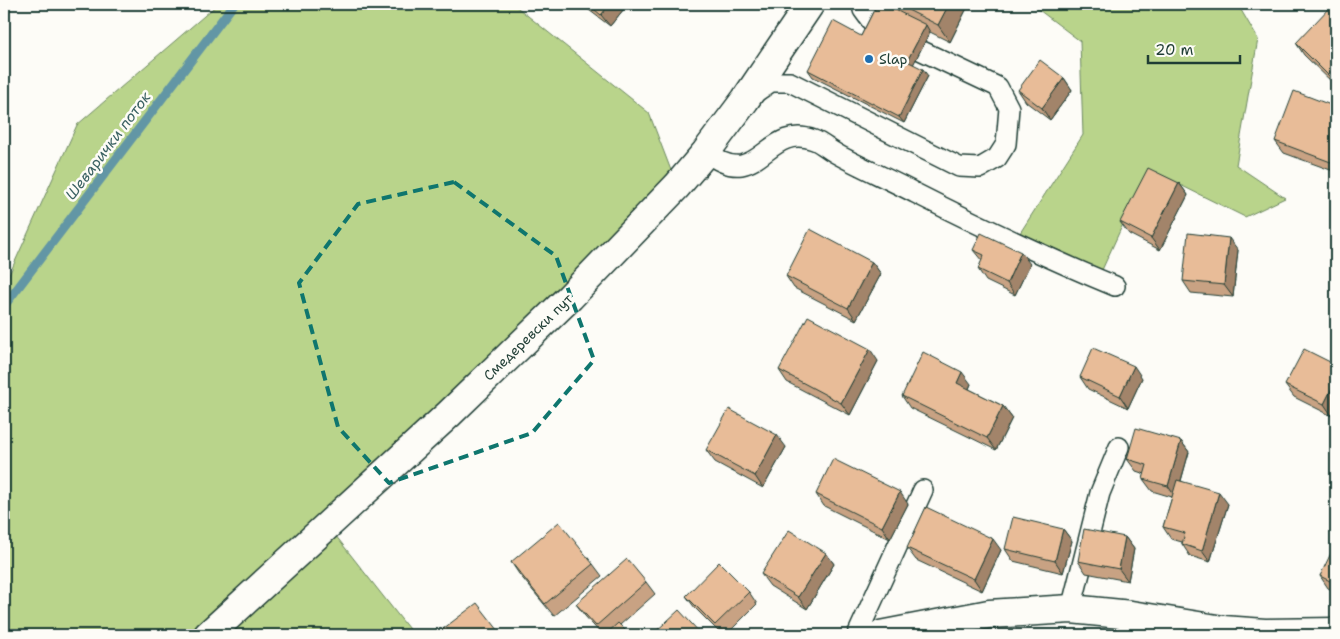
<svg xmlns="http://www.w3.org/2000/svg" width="1340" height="639" viewBox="0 0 1340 639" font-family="'Shantell Sans',sans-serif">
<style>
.green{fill:#b9d48b;stroke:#6c8860}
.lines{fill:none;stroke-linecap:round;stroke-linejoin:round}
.stream{stroke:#6296a5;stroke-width:9}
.lane-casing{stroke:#1f3d34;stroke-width:22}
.street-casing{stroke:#1f3d34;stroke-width:31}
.secondary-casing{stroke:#1f3d34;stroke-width:31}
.lane{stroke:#fdfcf7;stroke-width:19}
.street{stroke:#fdfcf7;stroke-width:28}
.secondary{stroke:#fdfcf7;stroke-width:28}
.wall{fill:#c8a283;stroke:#1f3d34}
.shaded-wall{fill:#a2846a;stroke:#1f3d34}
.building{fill:#e8bc98;stroke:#1f3d34}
.marked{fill:none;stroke:#0f766e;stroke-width:4;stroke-dasharray:10 6;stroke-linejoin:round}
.poi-dot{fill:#1f6fb2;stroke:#fdfcf7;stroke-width:2}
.labels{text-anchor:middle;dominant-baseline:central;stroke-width:5;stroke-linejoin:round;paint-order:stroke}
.poi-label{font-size:14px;fill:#1f3d34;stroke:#fdfcf7;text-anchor:start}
.street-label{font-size:14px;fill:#1f3d34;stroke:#fdfcf7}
.water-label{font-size:15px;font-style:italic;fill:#3b6263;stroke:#fdfcf7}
</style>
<rect width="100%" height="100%" fill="#fdfcf7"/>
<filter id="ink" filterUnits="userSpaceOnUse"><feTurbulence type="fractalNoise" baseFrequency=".02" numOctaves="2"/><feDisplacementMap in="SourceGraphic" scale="10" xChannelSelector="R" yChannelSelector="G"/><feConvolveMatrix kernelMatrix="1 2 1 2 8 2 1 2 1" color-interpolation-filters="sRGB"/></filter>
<g filter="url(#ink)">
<path class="green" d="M218,4H513L649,113L677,186L328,526L412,633L410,635H4V286L77,125Z
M1031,4H1230L1241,10L1258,39L1236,165L1285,198L1245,217L1148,169L1102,270L1020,233L1083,135L1080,41Z"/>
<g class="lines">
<path class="stream" d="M4,306L234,4"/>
<defs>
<path id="lane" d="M862,4L863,10L874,25
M752,95L771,82H790L959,167L980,168L997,158L1006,144L1009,108L998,87L920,50
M706,152C760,194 764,122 814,140C822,143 829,150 837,154C862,168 889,179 915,193C980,226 1047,258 1115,286
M1071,609L1100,493L1119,447
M857,635L923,490"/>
<path id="street" d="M880,635L989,614L1071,609L1131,615L1223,630L1265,633L1336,632"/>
<path id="secondary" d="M208,635L449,414L570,297L677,186L706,152L745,100L810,4"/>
</defs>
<use href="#lane" class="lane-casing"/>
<use href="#street" class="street-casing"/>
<use href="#secondary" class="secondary-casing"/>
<use href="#lane" class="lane"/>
<use href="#street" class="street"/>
<use href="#secondary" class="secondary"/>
</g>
<path class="wall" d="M581,4H628L610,26Z
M877,4H969L950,42L930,32L913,64L928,76L904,123L813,77L808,70L861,36Z
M1336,14V86L1304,55L1296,43Z
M1064,78L1072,90L1050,120L1026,102L1018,90Z
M1336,107V172L1284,153L1275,141Z
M1179,183L1188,195L1160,250L1129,234L1120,222Z
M973,250L1030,264L1015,295L986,281L978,269L982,261Z
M1238,250L1233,297L1191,293L1183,281Z
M872,262L881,274L856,320L794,288L786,276Z
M878,361L850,415L787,382L779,370Z
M1336,365L1332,416L1294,397L1285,385Z
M1080,377L1142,378L1128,408L1088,389Z
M971,384L969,389L1003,406L1012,418L996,450L910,408L902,396Z
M1181,441L1189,452L1181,481L1228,504L1210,562L1190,556L1182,544V542L1171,539L1163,527L1172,497L1152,491L1143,479L1145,474L1136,471L1127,459Z
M786,447L763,488L715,462L706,450Z
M816,494L908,504L890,539L824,506Z
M1063,529L1072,541L1063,573L1013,561L1005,549Z
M1125,537L1134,549L1128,581L1086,573L1078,561Z
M907,548L1001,550L982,591L916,560Z
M1336,550V592L1328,588L1320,576Z
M826,553L834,564L807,609L770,586L761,574Z
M511,562L593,564L602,576L554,616L519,574Z
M646,582L655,594L620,625L630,635H602L585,616L576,604Z
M749,592L757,604L726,635H722L695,608L686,596Z"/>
<path class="shaded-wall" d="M610,4H628L610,26L601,15Z
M949,4H969L950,42L938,25Z
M926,25L930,32L912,67L907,61Z
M923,69L928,76L904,123L899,117Z
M1064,78L1072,90L1050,120L1042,108Z
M1179,183L1188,195L1160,250L1151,238Z
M1229,238L1238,250L1233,297L1224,285Z
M1021,252L1030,264L1015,295L1007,283Z
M872,262L881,274L856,320L848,308Z
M870,349L878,361L850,415L841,403Z
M1134,366L1142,378L1128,408L1120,396Z
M962,372L971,384L966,395L957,383Z
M1336,380V408L1332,416L1324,404Z
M1003,406L1012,418L996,450L987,438Z
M777,435L786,447L763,488L755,476Z
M1181,441L1189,452L1176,498L1168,486Z
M900,492L908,504L890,539L882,527Z
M1219,492L1228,504L1210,562L1202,551Z
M1063,529L1072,541L1063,573L1055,561Z
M1125,537L1134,549L1128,581L1119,569Z
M993,539L1001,550L982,591L974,579Z
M826,553L834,564L807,609L798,597Z"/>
<path class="building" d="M588,4H610L601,15Z
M877,4H883L926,25L907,61L923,69L899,117L808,70L833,21L861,36Z
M896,4H949L938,25Z
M1330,7L1336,14V79L1334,81L1296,43Z
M1040,60L1064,78L1042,108L1018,90Z
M1294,91L1336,107V164L1275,141Z
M1148,168L1179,183L1151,238L1120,222Z
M810,229L872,262L848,308L786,276Z
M981,233L1021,252L1007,283L978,269L984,255L973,250Z
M1188,233L1229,238L1224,285L1183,281Z
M808,316L870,349L841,403L779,370Z
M1093,348L1134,366L1120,396L1080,377Z
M1304,349L1336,365V380L1324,404L1285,385Z
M923,352L962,372L957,383L1003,406L987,438L902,396Z
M729,409L777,435L755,476L706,450Z
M1136,428L1181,441L1168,486L1143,479L1147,465L1127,459Z
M833,459L900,492L882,527L816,494Z
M1177,480L1219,492L1202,551L1182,544L1185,533L1163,527Z
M926,507L993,539L974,579L907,548Z
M1013,517L1063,529L1055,561L1005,549Z
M559,522L593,564L545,604L511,562Z
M1084,529L1125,537L1119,569L1078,561Z
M789,530L826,553L798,597L761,574Z
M1333,549L1336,550V584L1320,576Z
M627,559L646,582L596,626L576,604Z
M719,562L749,592L715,625L686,596Z
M477,603L502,635H435Z
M679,610L702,635H652Z
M618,623L630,635H605Z"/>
</g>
<path class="marked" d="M454,182L556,256L594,360L532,433L389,483L338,427L299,283L358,204Z"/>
<circle class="poi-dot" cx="869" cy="59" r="5"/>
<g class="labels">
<g class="poi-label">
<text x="879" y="59">Slap</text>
</g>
<g class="street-label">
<text transform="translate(528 337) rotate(-44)">Смедеревски пут</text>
</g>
<g class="water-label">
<text transform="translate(108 146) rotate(-53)">Шеварички поток</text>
</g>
</g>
<rect width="1340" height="639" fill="none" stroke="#fdfcf7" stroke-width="20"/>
<rect x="10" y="10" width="1320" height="619" fill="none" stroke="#1f3d34" stroke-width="2" filter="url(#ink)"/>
<path d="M1148 55v8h92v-8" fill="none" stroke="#1f3d34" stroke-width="2.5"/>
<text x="1155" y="55" font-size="15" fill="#1f3d34" stroke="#fdfcf7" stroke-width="4" paint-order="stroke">20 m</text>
</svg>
